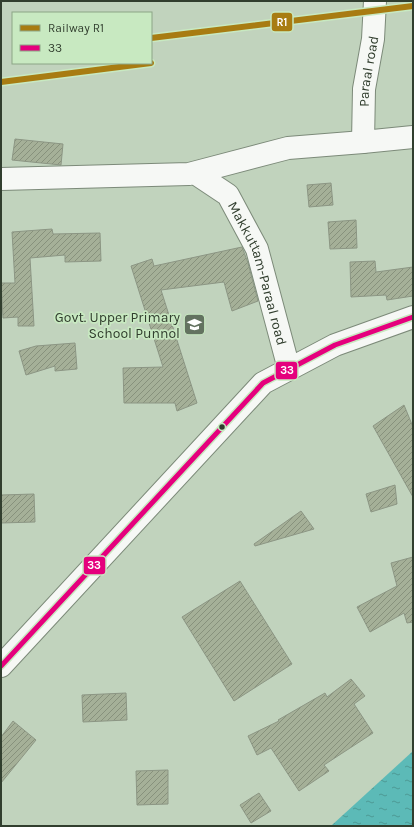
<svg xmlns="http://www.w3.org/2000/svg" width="414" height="827" viewBox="0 0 414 827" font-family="Karla,sans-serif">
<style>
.water{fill:url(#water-ripples)}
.building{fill:url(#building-hatch);stroke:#8c9684}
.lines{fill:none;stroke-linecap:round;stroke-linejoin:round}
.minor-casing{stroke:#7c8a79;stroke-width:24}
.tertiary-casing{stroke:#7c8a79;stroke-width:24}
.secondary-casing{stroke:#7c8a79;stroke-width:24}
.primary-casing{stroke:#7c8a79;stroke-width:24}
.minor{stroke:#f6f8f5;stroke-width:22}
.tertiary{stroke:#f6f8f5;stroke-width:22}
.secondary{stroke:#f6f8f5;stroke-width:22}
.primary{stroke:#f6f8f5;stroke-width:22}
.bus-1-casing{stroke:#c8e9c1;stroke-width:8}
.bus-1{stroke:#e5007d;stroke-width:5}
.rail-1-casing{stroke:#c8e9c1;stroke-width:9}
.rail-1{stroke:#a87c12;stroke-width:6}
.bus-dot{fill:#313e2e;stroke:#c8e9c1;stroke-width:1.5}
.labels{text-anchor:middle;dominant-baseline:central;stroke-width:3.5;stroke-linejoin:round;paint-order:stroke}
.street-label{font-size:14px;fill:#313e2e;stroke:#c8e9c1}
.poi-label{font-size:14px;fill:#313e2e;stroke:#c8e9c1;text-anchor:end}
.line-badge{stroke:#c8e9c1;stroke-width:1.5}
.badge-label{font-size:11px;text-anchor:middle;font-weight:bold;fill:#fff}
</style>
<defs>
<pattern id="water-ripples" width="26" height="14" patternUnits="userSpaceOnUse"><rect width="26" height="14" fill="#5cbab7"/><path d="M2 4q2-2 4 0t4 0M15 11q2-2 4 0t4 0" fill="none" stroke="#4d9995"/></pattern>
<pattern id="building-hatch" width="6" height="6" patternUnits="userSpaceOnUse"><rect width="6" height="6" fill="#a5b098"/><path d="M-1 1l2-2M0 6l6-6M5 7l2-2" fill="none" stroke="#87917c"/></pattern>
</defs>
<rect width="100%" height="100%" fill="#c1d3bd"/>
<path class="water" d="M413,751V826H331L332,825Z"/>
<path class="building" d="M15,139L63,144L61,165L12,160Z
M331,183L333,205L309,207L307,185Z
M356,220L357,248L330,249L328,222Z
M52,229L53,234L100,233L101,261L65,262V255L30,258L34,326H18V317L3,318L1,283H15L12,232Z
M242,247L248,263L258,301L232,311L224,282L161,290L197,403L177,411L175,403H124L123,368L163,367L131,266L152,259L154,266Z
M375,261L376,272L413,267V296L387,300L386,295L351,297L350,262Z
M75,343L77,369L55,371V366L26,375L19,351L36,346Z
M404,405L413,427V497L373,426Z
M395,485L397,504L371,512L366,494Z
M34,494L35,522L1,523V495Z
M301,511L314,529L255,546L254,544Z
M413,557V622L407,623L404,613L370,632L357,607L397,586L391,563Z
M240,581L292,664L234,701L182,617Z
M351,679L365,696L354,704L373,733L324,765L329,771L299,791L271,748L257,755L248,736L279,721L278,720L325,693L327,697Z
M126,693L127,720L83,722L82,695Z
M13,721L36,740L1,783V737Z
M168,770V804L137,805L136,771Z
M259,793L271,811L251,823L240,805Z"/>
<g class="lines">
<defs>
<g id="minor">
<path id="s1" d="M363,142L364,89L373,39L375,1"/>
</g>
<g id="tertiary">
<path id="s2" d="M195,173L228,195L257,249L289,369"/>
</g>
<path id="secondary" d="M1,179L189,174L288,148L363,142L413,137"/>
<path id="primary" d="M1,666L263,383L335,345L413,317"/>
</defs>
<use href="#minor" class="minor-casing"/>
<use href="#tertiary" class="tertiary-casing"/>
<use href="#secondary" class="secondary-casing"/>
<use href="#primary" class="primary-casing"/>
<use href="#minor" class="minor"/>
<use href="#tertiary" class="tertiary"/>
<use href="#secondary" class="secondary"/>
<use href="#primary" class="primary"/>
<defs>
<path id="bus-1" d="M1,666L263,383L335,345L413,317"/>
</defs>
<use href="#bus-1" class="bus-1-casing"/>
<use href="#bus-1" class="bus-1"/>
<defs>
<path id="rail-1" d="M151,38L413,6
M1,82L151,63"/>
</defs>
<use href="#rail-1" class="rail-1-casing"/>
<use href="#rail-1" class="rail-1"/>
</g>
<defs>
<symbol id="school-square" viewBox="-11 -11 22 22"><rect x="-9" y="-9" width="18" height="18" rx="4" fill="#637260" stroke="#c8e9c1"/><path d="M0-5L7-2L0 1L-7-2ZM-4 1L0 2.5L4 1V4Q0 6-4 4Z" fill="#fff"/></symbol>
</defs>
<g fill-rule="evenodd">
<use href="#school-square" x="182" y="312" width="25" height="25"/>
</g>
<circle class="bus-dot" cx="222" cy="427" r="3.5"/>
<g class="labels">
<g class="street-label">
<text stroke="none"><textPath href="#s1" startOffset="71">Paraal road</textPath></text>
<text stroke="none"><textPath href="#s2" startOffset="124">Makkuttam-Paraal road</textPath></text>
</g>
<g class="poi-label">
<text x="180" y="317">Govt. Upper Primary<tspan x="180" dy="16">School Punnol</tspan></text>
</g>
</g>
<g class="line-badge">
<rect x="271" y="12" width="22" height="20" rx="4" fill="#a87c12"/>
<rect x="275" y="361" width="23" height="19" rx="4" fill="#e5007d"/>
<rect x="83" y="556" width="23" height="19" rx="4" fill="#e5007d"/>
</g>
<g class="badge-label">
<text x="282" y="26">R1</text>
<text x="287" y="374">33</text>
<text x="94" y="569">33</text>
</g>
<rect width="414" height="827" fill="none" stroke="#313e2e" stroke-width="4"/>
<rect x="12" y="12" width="140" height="52" fill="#c8e9c1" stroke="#8ca586"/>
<rect x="20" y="25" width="20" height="6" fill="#a87c12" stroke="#8ca586"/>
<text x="48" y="32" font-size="12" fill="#313e2e">Railway R1</text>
<rect x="20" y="45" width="20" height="6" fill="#e5007d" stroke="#8ca586"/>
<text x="48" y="52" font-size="12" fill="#313e2e">33</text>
</svg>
